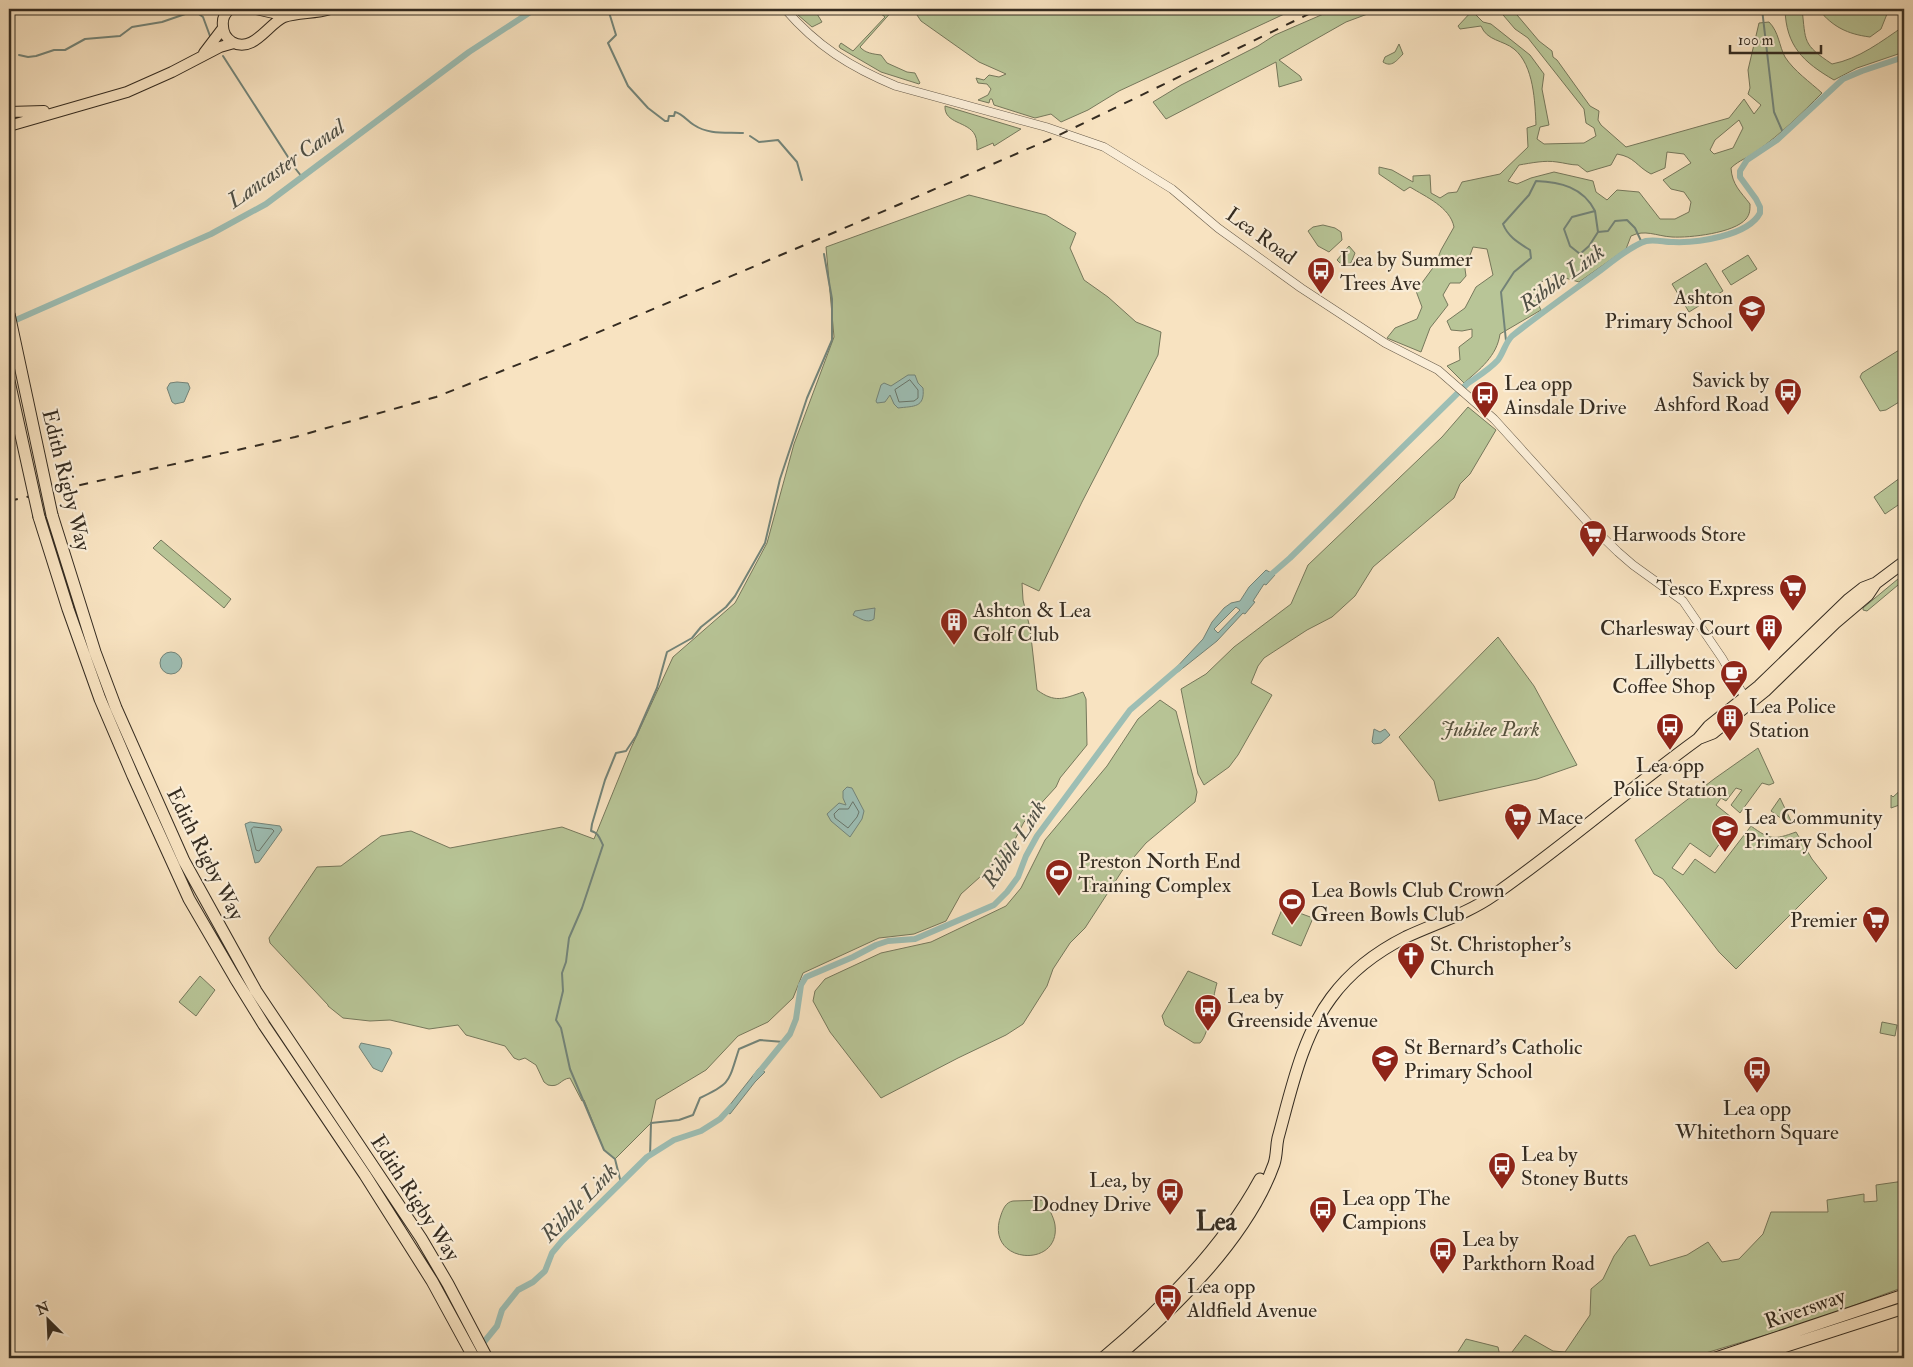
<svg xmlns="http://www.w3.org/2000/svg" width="1913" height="1367" viewBox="0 0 1913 1367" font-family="'IM FELL Double Pica',serif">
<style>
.green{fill:#b8c597;stroke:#76785c;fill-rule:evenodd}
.water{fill:#9dbeb4;stroke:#738479;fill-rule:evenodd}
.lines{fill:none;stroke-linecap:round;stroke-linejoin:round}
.shore{stroke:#69756a;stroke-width:1}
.stream{stroke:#738479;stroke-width:2}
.canal{stroke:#9dbeb4;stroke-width:6}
.minor-casing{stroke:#665a49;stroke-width:9}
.major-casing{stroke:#352c21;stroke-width:12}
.highway-casing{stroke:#352c21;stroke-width:13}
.minor{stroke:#faedd7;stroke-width:8}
.major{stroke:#f8e3c1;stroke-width:10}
.highway{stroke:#f8e3c1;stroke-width:11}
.rail{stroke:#352c21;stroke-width:2;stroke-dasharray:9 9;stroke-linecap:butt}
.highway-bridge-casing{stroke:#352c21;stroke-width:13;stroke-linecap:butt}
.highway-bridge{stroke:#f8e3c1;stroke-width:11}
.labels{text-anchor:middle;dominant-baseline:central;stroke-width:4.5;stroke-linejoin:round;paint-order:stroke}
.street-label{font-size:21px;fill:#352c21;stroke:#faedd7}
.poi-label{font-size:21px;fill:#352c21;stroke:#faedd7;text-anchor:start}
.park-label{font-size:21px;font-style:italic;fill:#56523e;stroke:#faedd7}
.water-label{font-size:22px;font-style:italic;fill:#4f5046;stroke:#faedd7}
.district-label{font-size:26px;font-weight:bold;fill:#352c21;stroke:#faedd7}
</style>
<rect width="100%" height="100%" fill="#f8e3c1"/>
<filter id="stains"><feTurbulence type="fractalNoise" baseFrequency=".004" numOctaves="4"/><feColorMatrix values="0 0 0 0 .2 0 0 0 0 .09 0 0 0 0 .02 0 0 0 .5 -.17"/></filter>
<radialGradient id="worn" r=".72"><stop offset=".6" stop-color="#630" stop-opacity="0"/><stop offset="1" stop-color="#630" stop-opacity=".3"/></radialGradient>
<path class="green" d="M791,9H814L822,22L812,27Z
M875,9H894L860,47C865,53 873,54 881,55L887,63L907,72L915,73L920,83L919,84L881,72L840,48L839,46L841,43L853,51L885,17Z
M913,9H1295L1119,91L1088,110L1061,122L1051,114L1035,118L994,105L992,99H990L989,103L978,100L988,95L991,89L987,84L978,83L976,78L984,80L989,75L999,77L1006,74L979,62L921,21Z
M1335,9H1381L1346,22L1279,60L1300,76L1302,80L1279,87L1276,62L1166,119L1153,102L1181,85L1258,46L1275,35Z
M1498,9H1512L1539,41L1552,51L1553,57L1557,60L1590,106L1599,111L1598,120L1601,125L1626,147L1729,118L1744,99L1754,114L1761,105L1748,94L1750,88L1748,70L1759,23L1769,22C1779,32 1779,46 1785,57C1794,71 1810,82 1822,93C1802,113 1781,134 1757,151C1748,158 1739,160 1731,168C1732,185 1741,192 1750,204C1750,210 1750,214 1746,219C1734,233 1690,238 1672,237C1656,236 1645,229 1631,236L1626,249L1579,282L1555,275L1541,282L1535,298L1541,310L1500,334C1497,356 1480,369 1464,383L1447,366L1460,360L1459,347L1472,337V329L1462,331L1451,330L1447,321L1465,308L1476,287L1493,275L1487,249L1473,247L1465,269L1466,276L1460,283H1450L1443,295L1448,305L1430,328L1421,352L1387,338L1395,328L1417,319L1422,307L1416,291L1435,265L1441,250L1454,227C1450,207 1426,197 1410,187L1404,191L1379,174V167L1392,170L1413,182V176L1430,175L1431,193L1440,198L1448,193L1457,192L1462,182L1500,174L1528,147L1527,128L1536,125C1535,103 1534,65 1514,49C1503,40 1487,41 1481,26L1460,29L1458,26L1472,11L1483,22L1491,24L1530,55L1544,74L1542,89L1549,125L1540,127L1537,139L1544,144L1584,143L1596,136L1594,128L1586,123L1584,109L1528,38L1515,29ZM1739,120L1743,128L1733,148L1714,154L1710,150L1715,140ZM1667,152L1684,154L1691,163L1663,180L1671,189L1684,192L1691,202L1689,212L1675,219H1660L1639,192L1617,190L1607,200L1596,192L1593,181L1554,172L1531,178L1517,184L1508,181L1519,165C1531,163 1545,160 1557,162C1565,163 1571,165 1578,165L1587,172L1611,165L1617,154C1635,157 1636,166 1651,174L1665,168Z
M1785,9H1802C1806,42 1802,44 1832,64C1859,59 1882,41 1904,26V52L1857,68L1834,80C1803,62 1786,46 1785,9Z
M1818,9H1889L1881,29L1870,37C1847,34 1833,27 1818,9Z
M1399,44L1403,54C1397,60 1392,68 1383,62L1385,57L1395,52Z
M945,106L1021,129L994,146L993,143L977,150C977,145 977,139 975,135C968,121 944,124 945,106Z
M969,195L1046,215L1076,233L1070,248L1084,280L1108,297L1136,322L1161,332L1158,355L1082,502L1039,591L1022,583L1023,600L1030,628L1037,690C1055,703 1063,699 1083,692L1086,699L1087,745L1060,778L1056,787L1024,822L1009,851L961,894L946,921L914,934L879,938L803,973L793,998L768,1022L738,1036L706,1070L656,1100L651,1123L615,1159L604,1150L584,1100L582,1101L570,1078C560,1079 560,1088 548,1085L544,1082L536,1065L525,1058L519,1060L514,1058L505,1046L466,1035L458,1025L429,1029L390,1020L370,1021L343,1018L328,1006V1005L270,943L269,938L317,867L341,866L381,836L411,831L450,848L562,827L594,839L631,748L673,657L735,603L767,543L794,444L834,337L826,247Z
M1323,225L1335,228L1341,232L1342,240L1329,252L1318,246L1308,231L1313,227Z
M1349,246L1355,253L1351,263L1342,265L1337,260Z
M1748,255L1757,269L1731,285L1722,271Z
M1706,263L1723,291L1689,312L1672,284Z
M1904,347V399L1886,410L1880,411L1860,377L1862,373Z
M1468,407L1496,430L1470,474L1460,484L1454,498L1373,567L1355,596L1332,617L1307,630L1264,658L1258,666L1251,683L1272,695L1238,755L1229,767L1204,785L1198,774L1181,689L1206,674L1234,647L1291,604L1308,565L1442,437Z
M1904,475V501L1885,514L1874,497Z
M161,540L231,599L224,608L153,548Z
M1904,574V580L1867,611L1863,610V608Z
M1498,637L1534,686L1577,765L1537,779L1439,801L1434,781L1399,737Z
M1160,700L1176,711L1197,792L1195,802L1146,843L1122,871L1085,928L1070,943L1053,969L1047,986L1023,1024L1006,1035L958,1058L881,1098L830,1032L813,1001L815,991L825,979L881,953L931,942L1006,906L1021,888L1045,840L1107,766L1138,719Z
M1758,748L1774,783L1769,785L1762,783L1740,813L1731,805L1742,790L1736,788L1726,801L1721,798L1716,805L1736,821L1710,857L1690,843L1672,868L1683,875L1695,859L1715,873L1751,826C1770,840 1774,840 1796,832L1812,859L1827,878L1736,969L1719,952L1663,879L1654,874L1635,840L1714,779Z
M1904,787V807L1902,804L1891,808V795L1893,797Z
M1780,798L1791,821L1786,822L1771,811Z
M1283,907L1313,918L1301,946L1272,934Z
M1188,971L1217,983C1212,999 1210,1033 1200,1043H1194L1165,1025L1162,1016Z
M200,976L215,990L196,1016L179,1002Z
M1882,1022L1897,1025L1895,1036L1880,1033Z
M1904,1181V1287L1809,1322L1689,1358H1454L1466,1339L1498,1347L1500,1356L1514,1357L1512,1352L1525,1335L1553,1351L1565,1352L1590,1315L1591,1289L1603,1279L1614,1256L1628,1237L1635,1235L1650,1266L1687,1255L1708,1242L1722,1262L1739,1259L1763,1234L1771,1212H1828L1827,1200L1864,1194V1202L1877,1201L1876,1185Z
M1045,1200C1048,1208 1054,1217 1055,1225C1061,1270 983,1264 1001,1215C1003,1209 1006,1202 1013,1201Z"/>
<path class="water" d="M908,375H915L918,383L923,388C925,408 914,406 898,408L894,404L890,395L885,402L877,403L876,401L881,385L884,383L891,386Z
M177,382L188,383L190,388L184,402L175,404L172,402L167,388L170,383Z
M1266,570L1275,575L1266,585L1264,584L1253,601L1255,602L1245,614L1243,613L1217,641L1178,672L1173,671L1203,639L1212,622L1224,608L1231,603L1240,601L1249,587ZM1236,607L1240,610L1218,633L1214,629Z
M875,608L874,619C867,624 860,618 853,615L855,611Z
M160 663a11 11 0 1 1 22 0a11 11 0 1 1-22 0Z
M1374,729L1380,732L1385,729L1390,735L1381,743L1374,744L1372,742Z
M847,787L852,788L864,811L862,819L850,837L831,821L827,814L839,803L846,805L843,798V791Z
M250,822L280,826L282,830L259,862L255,863L245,824Z
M361,1043L390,1049L392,1053L382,1072L373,1068L359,1047Z
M759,1068L765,1072L755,1082L730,1114L725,1111Z"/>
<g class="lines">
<path class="shore" d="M910,380L918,390V398L914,401L899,402L895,390Z
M853,802L859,812L857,817L848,828L835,818L834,814L839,809H848Z
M254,827L272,829L274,831L259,851L256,850L251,830Z"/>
<path class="stream" d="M608,9L616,35L608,43L628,86L648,108L665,121H668L669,116H674L675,112C683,114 687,121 694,125C709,135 726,132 743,133
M1762,9L1774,112L1784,135
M19,55L28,57L36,56L54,50H65L85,39L120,36L132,27L162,22L191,12H196L203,17L210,36
M223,56L288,157
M750,136L759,142L778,140L797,162L802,180
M291,163L302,177
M1595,211L1598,232L1608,231L1615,221L1627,220L1635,228L1642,243
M1506,341L1501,292L1514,272L1531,258L1530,250C1519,243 1508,237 1503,224L1529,195L1536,181C1560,182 1583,187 1595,211L1572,217L1564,229L1570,246L1580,254L1589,246L1598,232
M650,1156L651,1123L679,1120L693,1115L700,1098C732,1083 728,1082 739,1049L760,1040L784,1042
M621,1183L615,1159L604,1150L570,1069L561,1028L556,1020L563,991L562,973L566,962L569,938L582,908L603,845C600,839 598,832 591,831L592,824L605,780L616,753L626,751L636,736L657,688L667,652L692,638L701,627L726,607L735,596L765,543L780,479L807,398L832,340V299L824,254"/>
<path class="canal" d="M9,323L211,234L266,204L469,52L535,9
M1267,578L1290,558L1467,384C1477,377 1490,369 1498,360C1504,352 1505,343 1512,336C1541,313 1571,292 1601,270C1613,261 1632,245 1646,241C1655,239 1664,242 1673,242C1697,243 1748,236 1760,213V207L1756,199L1740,177V171L1747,160L1777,140L1843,79L1862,71L1904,57
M756,1076L790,1034L796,1019L801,985L806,977L853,957L876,945L888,941L915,939L994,905L1007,892L1018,877L1026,856L1037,836L1130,710L1180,667
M471,1358L497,1326L502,1310L518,1290L533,1282L545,1271L552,1253L562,1241L647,1157L674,1140L701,1131L720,1119L731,1107"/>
<defs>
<path id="minor" d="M785,9C817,46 850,67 896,86L1046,127L1104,147L1172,189L1218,228L1301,288L1385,343L1438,370L1494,419L1591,526L1618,552L1633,565L1683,601L1722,658L1747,701"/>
<path id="major" d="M230,9C225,13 222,19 223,26C223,32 226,38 232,42C253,54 268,24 284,17C298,12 315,14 330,9
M256,9L287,16
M204,53L223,28
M9,112L44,111
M9,126L127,92L172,72L220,47L234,43"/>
<path id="highway" d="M52,515L95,652L116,708L184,861L256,991L421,1238L448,1284L487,1358
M39,517L68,609L100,699L133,776L189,899L235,978L264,1025L365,1175L432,1281L474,1358
M1700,738L1713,733L1765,691L1835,623L1868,595L1876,583
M1103,1358C1163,1308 1222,1249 1260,1179
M1116,1358C1175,1309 1248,1237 1274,1164C1277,1155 1276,1147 1278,1138C1291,1091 1302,1037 1331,998C1350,972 1378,951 1406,937C1436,923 1467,914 1494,895C1564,846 1629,789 1698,739L1709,726L1759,686L1849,599L1863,588L1876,583L1904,562
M1716,1358L1904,1295
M1749,1358L1904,1308"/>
</defs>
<use href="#minor" class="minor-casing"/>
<use href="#major" class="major-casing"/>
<use href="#highway" class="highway-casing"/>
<use href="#minor" class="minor"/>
<use href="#major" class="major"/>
<use href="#highway" class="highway"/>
<path class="rail" d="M9,501L295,437L436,397L580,340L840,230L1053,138L1319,9"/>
<defs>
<path id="highway-bridge" d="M9,314L52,515
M9,381L39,517"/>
</defs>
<use href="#highway-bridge" class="highway-bridge-casing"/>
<use href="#highway-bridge" class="highway-bridge"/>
</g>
<defs>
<symbol id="bus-pin" viewBox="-11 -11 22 30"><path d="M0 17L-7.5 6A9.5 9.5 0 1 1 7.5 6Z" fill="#8f2418" stroke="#faedd7"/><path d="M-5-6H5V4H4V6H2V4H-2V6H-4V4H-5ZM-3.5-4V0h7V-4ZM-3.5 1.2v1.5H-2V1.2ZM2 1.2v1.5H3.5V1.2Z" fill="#fff"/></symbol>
<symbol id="school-pin" viewBox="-11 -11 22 30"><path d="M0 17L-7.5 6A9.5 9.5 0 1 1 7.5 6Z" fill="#8f2418" stroke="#faedd7"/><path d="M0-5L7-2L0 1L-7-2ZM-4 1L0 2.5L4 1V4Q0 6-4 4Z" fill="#fff"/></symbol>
<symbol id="supermarket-pin" viewBox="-11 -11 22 30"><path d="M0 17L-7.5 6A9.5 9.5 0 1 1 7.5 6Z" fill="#8f2418" stroke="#faedd7"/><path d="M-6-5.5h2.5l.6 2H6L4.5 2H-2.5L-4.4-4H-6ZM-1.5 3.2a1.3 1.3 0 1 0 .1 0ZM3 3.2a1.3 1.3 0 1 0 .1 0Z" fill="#fff"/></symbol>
<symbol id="building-pin" viewBox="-11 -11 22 30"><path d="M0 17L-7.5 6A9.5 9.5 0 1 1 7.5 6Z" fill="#8f2418" stroke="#faedd7"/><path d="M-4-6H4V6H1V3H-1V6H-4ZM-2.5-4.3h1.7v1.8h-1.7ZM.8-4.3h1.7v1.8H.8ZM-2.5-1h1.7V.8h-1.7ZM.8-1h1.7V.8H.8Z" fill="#fff"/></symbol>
<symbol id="cafe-pin" viewBox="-11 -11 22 30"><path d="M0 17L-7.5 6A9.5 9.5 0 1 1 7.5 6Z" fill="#8f2418" stroke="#faedd7"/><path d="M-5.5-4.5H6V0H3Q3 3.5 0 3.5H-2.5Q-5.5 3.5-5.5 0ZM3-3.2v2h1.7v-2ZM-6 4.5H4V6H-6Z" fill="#fff"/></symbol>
<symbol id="stadium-pin" viewBox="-11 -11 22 30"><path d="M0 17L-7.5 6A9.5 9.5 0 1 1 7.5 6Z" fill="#8f2418" stroke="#faedd7"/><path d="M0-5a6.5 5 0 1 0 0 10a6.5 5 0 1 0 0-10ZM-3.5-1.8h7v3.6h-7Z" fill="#fff"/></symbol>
<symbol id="church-pin" viewBox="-11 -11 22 30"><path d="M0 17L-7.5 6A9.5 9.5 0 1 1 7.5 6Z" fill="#8f2418" stroke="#faedd7"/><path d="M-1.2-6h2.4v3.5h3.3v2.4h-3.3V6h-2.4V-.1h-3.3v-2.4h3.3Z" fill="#fff"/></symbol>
</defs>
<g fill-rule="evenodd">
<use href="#bus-pin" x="1305" y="255" width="32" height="43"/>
<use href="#school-pin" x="1736" y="293" width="32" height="43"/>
<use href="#bus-pin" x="1772" y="376" width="32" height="43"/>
<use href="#bus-pin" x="1469" y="379" width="32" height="43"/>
<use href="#supermarket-pin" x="1577" y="518" width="32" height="43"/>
<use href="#supermarket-pin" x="1777" y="572" width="32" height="43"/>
<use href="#building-pin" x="938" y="606" width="32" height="43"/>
<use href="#building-pin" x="1753" y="612" width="32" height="43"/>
<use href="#cafe-pin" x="1718" y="658" width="32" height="43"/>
<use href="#building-pin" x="1714" y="702" width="32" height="43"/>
<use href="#bus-pin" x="1654" y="711" width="32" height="43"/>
<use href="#supermarket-pin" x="1502" y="801" width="32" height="43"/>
<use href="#school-pin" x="1709" y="813" width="32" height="43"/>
<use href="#stadium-pin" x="1043" y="857" width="32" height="43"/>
<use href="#stadium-pin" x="1276" y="886" width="32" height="43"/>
<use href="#supermarket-pin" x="1860" y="904" width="32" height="43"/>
<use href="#church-pin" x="1395" y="940" width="32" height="43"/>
<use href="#bus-pin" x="1192" y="992" width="32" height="43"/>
<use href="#school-pin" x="1369" y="1043" width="32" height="43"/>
<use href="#bus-pin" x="1741" y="1054" width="32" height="43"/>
<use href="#bus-pin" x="1486" y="1150" width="32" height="43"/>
<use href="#bus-pin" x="1154" y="1176" width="32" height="43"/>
<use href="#bus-pin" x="1307" y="1194" width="32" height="43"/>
<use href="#bus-pin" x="1427" y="1235" width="32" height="43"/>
<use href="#bus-pin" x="1152" y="1282" width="32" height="43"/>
</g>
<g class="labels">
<g class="street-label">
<text transform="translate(1261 236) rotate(36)">Lea Road</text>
<text transform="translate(66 480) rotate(76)">Edith Rigby Way</text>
<text transform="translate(205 854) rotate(63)">Edith Rigby Way</text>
<text transform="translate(415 1198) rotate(57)">Edith Rigby Way</text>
<text transform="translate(1805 1309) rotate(-19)">Riversway</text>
</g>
<g class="poi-label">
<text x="1340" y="259">Lea by Summer<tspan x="1340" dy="24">Trees Ave</tspan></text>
<text x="1733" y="297" text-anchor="end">Ashton<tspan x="1733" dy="24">Primary School</tspan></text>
<text x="1769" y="380" text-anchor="end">Savick by<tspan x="1769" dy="24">Ashford Road</tspan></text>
<text x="1504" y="383">Lea opp<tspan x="1504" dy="24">Ainsdale Drive</tspan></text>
<text x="1612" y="534">Harwoods Store</text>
<text x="1774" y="588" text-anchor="end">Tesco Express</text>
<text x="973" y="610">Ashton &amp; Lea<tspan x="973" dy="24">Golf Club</tspan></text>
<text x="1750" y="628" text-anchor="end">Charlesway Court</text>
<text x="1715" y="662" text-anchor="end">Lillybetts<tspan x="1715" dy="24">Coffee Shop</tspan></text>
<text x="1749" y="706">Lea Police<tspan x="1749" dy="24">Station</tspan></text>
<text x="1670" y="765" text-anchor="middle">Lea opp<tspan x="1670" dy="24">Police Station</tspan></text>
<text x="1537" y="817">Mace</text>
<text x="1744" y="817">Lea Community<tspan x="1744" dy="24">Primary School</tspan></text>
<text x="1078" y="861">Preston North End<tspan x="1078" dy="24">Training Complex</tspan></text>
<text x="1311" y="890">Lea Bowls Club Crown<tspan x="1311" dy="24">Green Bowls Club</tspan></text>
<text x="1857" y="920" text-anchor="end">Premier</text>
<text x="1430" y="944">St. Christopher's<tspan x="1430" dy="24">Church</tspan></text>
<text x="1227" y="996">Lea by<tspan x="1227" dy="24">Greenside Avenue</tspan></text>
<text x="1404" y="1047">St Bernard's Catholic<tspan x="1404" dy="24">Primary School</tspan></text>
<text x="1757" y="1108" text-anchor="middle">Lea opp<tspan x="1757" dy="24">Whitethorn Square</tspan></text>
<text x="1521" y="1154">Lea by<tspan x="1521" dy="24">Stoney Butts</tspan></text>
<text x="1151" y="1180" text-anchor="end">Lea, by<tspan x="1151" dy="24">Dodney Drive</tspan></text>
<text x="1342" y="1198">Lea opp The<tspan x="1342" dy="24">Campions</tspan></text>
<text x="1462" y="1239">Lea by<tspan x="1462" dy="24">Parkthorn Road</tspan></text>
<text x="1187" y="1286">Lea opp<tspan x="1187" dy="24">Aldfield Avenue</tspan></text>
</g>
<g class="park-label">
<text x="1490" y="729">Jubilee Park</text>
</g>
<g class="water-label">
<text transform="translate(286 164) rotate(-35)">Lancaster Canal</text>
<text transform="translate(1562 278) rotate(-36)">Ribble Link</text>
<text transform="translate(1014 844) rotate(-57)">Ribble Link</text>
<text transform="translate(579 1203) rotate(-46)">Ribble Link</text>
</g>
<g class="district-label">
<text x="1216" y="1222">Lea</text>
</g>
</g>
<rect width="1913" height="1367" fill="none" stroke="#f8e3c1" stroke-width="30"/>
<rect x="10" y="10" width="1893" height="1347" fill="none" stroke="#352c21" stroke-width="2.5"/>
<rect x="15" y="15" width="1883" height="1337" fill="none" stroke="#352c21"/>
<g transform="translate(48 1320) rotate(336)" stroke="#faedd7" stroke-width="4" paint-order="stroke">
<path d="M0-4L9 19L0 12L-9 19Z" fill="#352c21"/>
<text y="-8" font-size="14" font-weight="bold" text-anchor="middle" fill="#352c21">N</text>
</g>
<path d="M1730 45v8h91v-8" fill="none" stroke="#352c21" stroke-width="2.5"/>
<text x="1738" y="45" font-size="15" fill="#352c21" stroke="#faedd7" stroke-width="4" paint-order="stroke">100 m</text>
<rect width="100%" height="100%" filter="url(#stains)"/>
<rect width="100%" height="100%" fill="url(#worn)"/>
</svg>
